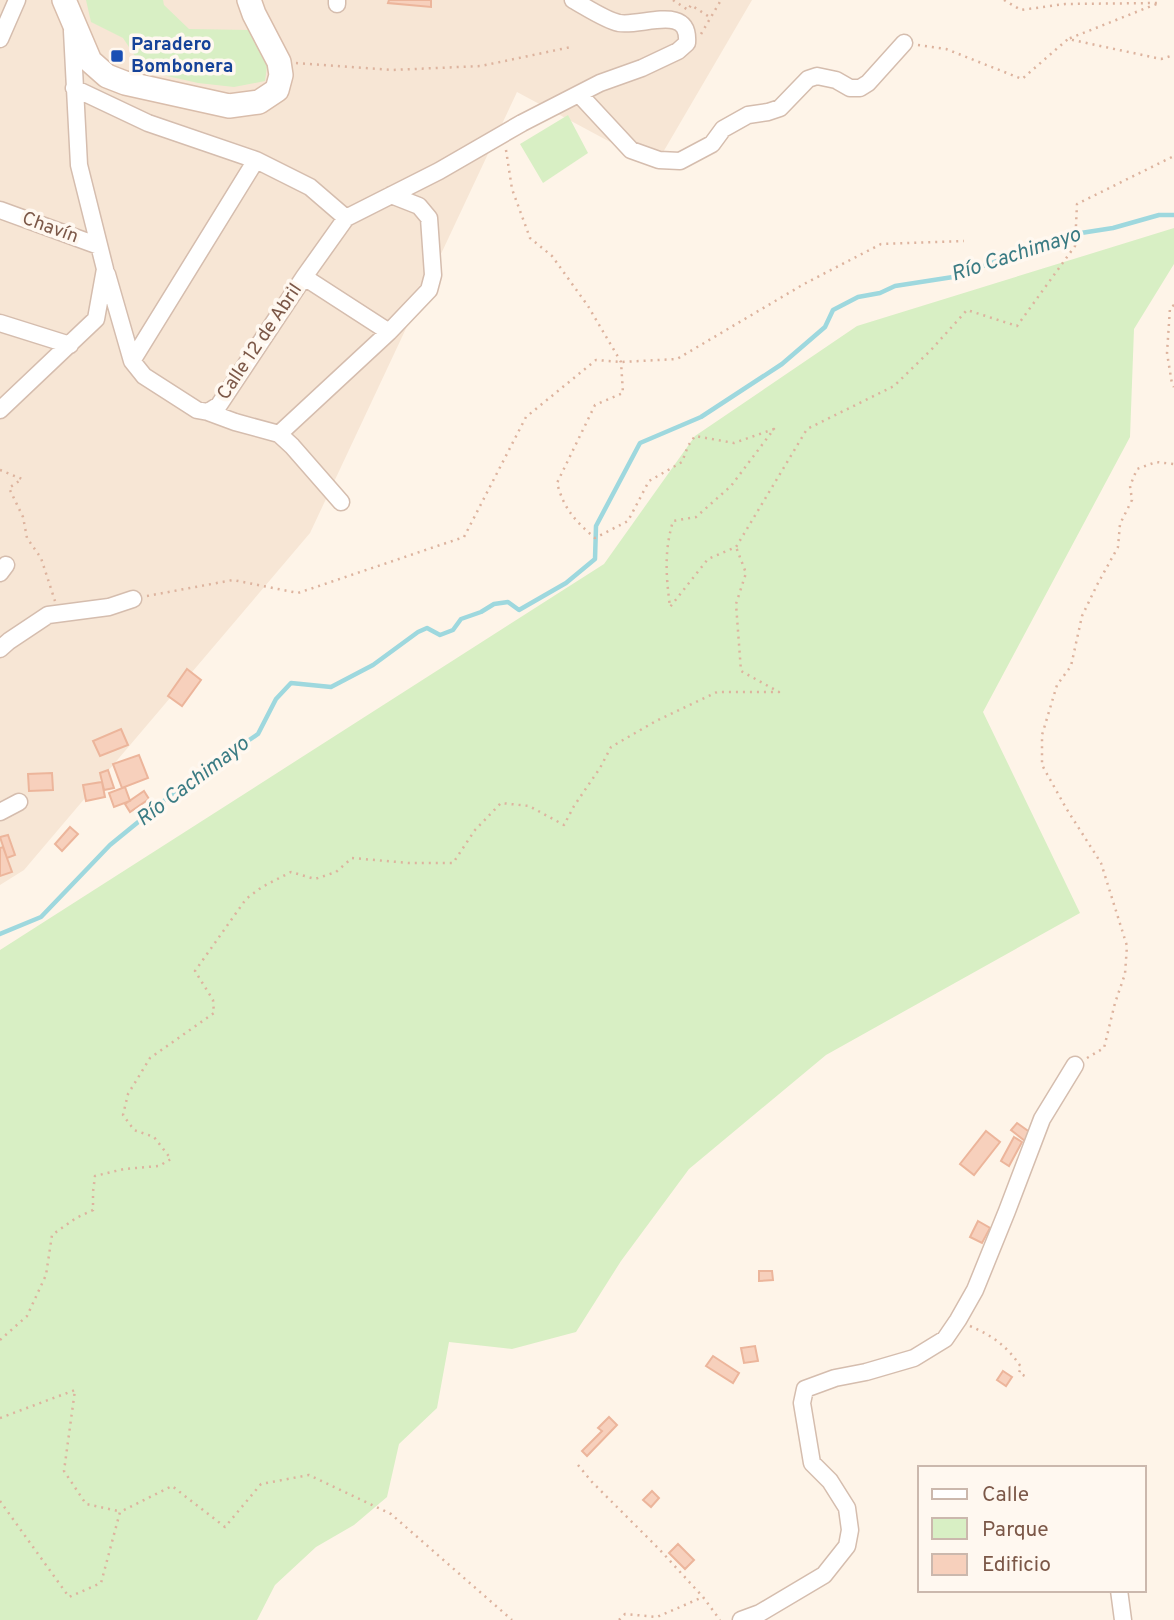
<svg xmlns="http://www.w3.org/2000/svg" width="1174" height="1620" viewBox="0 0 1174 1620" font-family="Overpass,sans-serif">
<style>
.residential{fill:#f7e6d5}
.green{fill:#d8efc4}
.lines{fill:none;stroke-linecap:round;stroke-linejoin:round}
.stream{stroke:#9ed8de;stroke-width:4.5}
.building{fill:#f7d0bc;stroke:#ecb59b;stroke-width:2}
.street-casing{stroke:#d5bdae;stroke-width:19}
.secondary-casing{stroke:#d9bdab;stroke-width:26}
.path{stroke:#ddb39e;stroke-width:2.5;stroke-dasharray:2 5;stroke-linecap:butt}
.street{stroke:#fff;stroke-width:16}
.secondary{stroke:#fff;stroke-width:23}
.transit-dot{fill:#1a4fb4;stroke:#fff8f0;stroke-width:2.5}
.labels{text-anchor:middle;dominant-baseline:central;stroke-width:7;stroke-linejoin:round;paint-order:stroke}
.transit-label{font-size:19px;font-weight:bold;fill:#164399;stroke:#fff8f0;text-anchor:start}
.street-label{font-size:19px;fill:#7c5848;stroke:#fff8f0}
.water-label{font-size:21px;font-style:italic;fill:#3a7b83;stroke:#fff8f0}
</style>
<rect width="100%" height="100%" fill="#fef4e8"/>
<path class="residential" d="M0,0H752L655,166L517,92L310,533L24,870L0,885Z"/>
<path class="green" d="M86,0H163L164,5L189,29L250,30L268,59L265,81L234,87L198,83L145,71L123,38L91,22Z
M568,115L588,153L543,183L520,144Z
M1174,228V264L1134,329L1130,437L983,712L1080,913L826,1055L689,1169L621,1261L576,1332L512,1349L449,1342L437,1408L399,1444L387,1497L354,1525L316,1547L275,1585L257,1620H0V950L604,564L695,436L857,326Z"/>
<g class="lines">
<path class="stream" d="M0,934L41,917L110,845L186,783L258,734L276,699L291,683L331,687L373,665L418,632L427,628L440,635L453,630L461,619L481,612L494,604L508,602L519,610L566,583L595,559L596,526L640,443L701,417L782,364L825,327L833,310L858,297L880,293L895,286L953,277L1068,235L1113,228L1159,215H1174"/>
</g>
<path class="building" d="M389,0H431V7L388,3Z
M187,669L201,680L182,706L168,696Z
M121,729L128,745L100,756L93,741Z
M139,755L148,778L122,788L113,764Z
M108,770L114,788L104,790L100,773Z
M52,773L53,790L29,791L28,774Z
M102,782L105,797L86,801L83,785Z
M125,787L130,801L114,807L109,793Z
M144,791L149,799L130,812L125,804Z
M70,827L78,834L62,851L55,844Z
M8,835L15,855L7,858L0,837Z
M3,847L12,872L0,876V848Z
M1017,1123L1031,1133L1025,1141L1011,1130Z
M986,1131L1000,1142L974,1175L960,1164Z
M1014,1137L1022,1142L1009,1166L1001,1161Z
M978,1221L990,1228L982,1243L970,1237Z
M759,1271H772L773,1280L759,1281Z
M755,1346L758,1361L744,1363L741,1348Z
M713,1356L739,1373L733,1383L706,1366Z
M1003,1371L1012,1377L1006,1386L997,1380Z
M609,1417L617,1425L587,1456L582,1451L602,1431L598,1428Z
M652,1491L659,1498L651,1507L643,1500Z
M678,1544L694,1560L685,1569L669,1553Z"/>
<g class="lines">
<defs>
<path id="street" d="M337,4V0
M0,39L17,0
M74,88L148,123L256,160L310,187L346,218L439,171L522,123L600,83L642,68L678,51L687,43C690,3 642,27 619,23C605,20 586,7 573,0
M579,94L631,150L659,160L680,161L712,144L723,129L748,115L768,112L780,108L808,79L817,76L836,80L850,88H860L868,83L904,43
M0,210L99,246
M107,274L132,361L144,376L197,410L208,412L219,405L304,277L346,218
M304,277L389,332
M0,323L70,345
M132,361L256,160
M0,410L96,319L105,269L79,165L72,31
M208,412L235,422L279,434L292,446L341,502
M279,434L389,332L429,290L433,275L429,218L419,206L391,195
M0,573L6,565
M0,649L9,641L48,615L109,607L133,599
M0,812L19,802
M1119,1590L1123,1620
M741,1620L760,1613L824,1575L847,1546L850,1530L847,1508L830,1481L812,1463L802,1403L805,1389L835,1378L866,1372L914,1358L945,1339L958,1320L975,1290L1007,1211L1042,1119L1075,1065"/>
<path id="secondary" d="M64,0L90,61L107,76L125,83L229,106L259,102L277,90L281,75L279,62L254,14L249,0"/>
</defs>
<use href="#street" class="street-casing"/>
<use href="#secondary" class="secondary-casing"/>
<path class="path" d="M673,0L688,10L691,5L711,18
M1004,0L1021,10L1065,4L1159,3L1068,39
M701,34L721,0
M918,45L946,49L1022,79L1068,39L1161,59L1174,55
M296,63L392,70L481,66L571,47
M506,150L512,189L530,238L552,256L588,306L621,362L623,393L595,405L557,483C564,509 575,521 595,538L628,521L649,481L682,462L688,446L695,436L734,443L774,429L731,486L696,517L673,521C664,552 666,575 670,607L708,559L736,547L807,429L894,386L931,350L967,310L1017,326L1075,246L1077,204L1174,156
M1174,305L1170,308L1167,353L1172,384L1174,387
M0,470L22,479L9,488L23,517L27,538L41,558L55,601
M147,596L233,580L298,593L464,537L526,417L596,360L621,362L677,359L804,284L881,244L964,241
M1087,1058L1104,1048L1115,1003L1125,974L1127,946L1101,863L1066,808L1042,765V735L1057,685L1071,666L1082,616L1097,585L1118,547L1120,524L1132,500L1130,486L1137,469L1156,462L1174,464
M970,1326C993,1336 1007,1346 1021,1367L1019,1373L1025,1376
M0,1340L27,1316L46,1275L52,1235L76,1218L93,1210V1192L95,1176L124,1169L159,1166L171,1159L154,1137L134,1130L123,1115L128,1094L150,1058L214,1013L213,1000L195,971L246,899L262,887L291,872L315,879L336,872L352,858L409,863H453L475,830L501,803L529,806L564,825L574,806L600,768L611,747L656,721L717,692H779L741,671L736,604L746,573L736,547
M0,1418L75,1390L64,1471L86,1504L118,1511
M578,1465L592,1482L660,1550L703,1597L720,1620
M0,1501L69,1597L101,1583L120,1512L172,1486L225,1527L261,1484L309,1475L391,1514L512,1620
M619,1620L625,1614L657,1617L703,1597"/>
<use href="#street" class="street"/>
<use href="#secondary" class="secondary"/>
</g>
<rect class="transit-dot" x="110" y="49" width="14" height="14" rx="3.5"/>
<g class="labels">
<g class="transit-label">
<text x="131" y="45">Paradero<tspan x="131" dy="22">Bombonera</tspan></text>
</g>
<g class="street-label">
<text transform="translate(50 228) rotate(20)">Chavín</text>
<text transform="translate(260 342) rotate(-56)">Calle 12 de Abril</text>
</g>
<g class="water-label">
<text transform="translate(1016 255) rotate(-18)">Río Cachimayo</text>
<text transform="translate(193 782) rotate(-37)">Río Cachimayo</text>
</g>
</g>
<rect x="918" y="1466" width="228" height="126" fill="#fff8f0" stroke="#cbb8ad" stroke-width="2"/>
<rect x="932" y="1489" width="35" height="10" fill="#ffffff" stroke="#cbb8ad" stroke-width="2"/>
<text x="982" y="1501" font-size="21" fill="#7c5848">Calle</text>
<rect x="932" y="1518" width="35" height="21" fill="#d8efc4" stroke="#cbb8ad" stroke-width="2"/>
<text x="982" y="1536" font-size="21" fill="#7c5848">Parque</text>
<rect x="932" y="1554" width="35" height="21" fill="#f7d0bc" stroke="#cbb8ad" stroke-width="2"/>
<text x="982" y="1571" font-size="21" fill="#7c5848">Edificio</text>
</svg>
